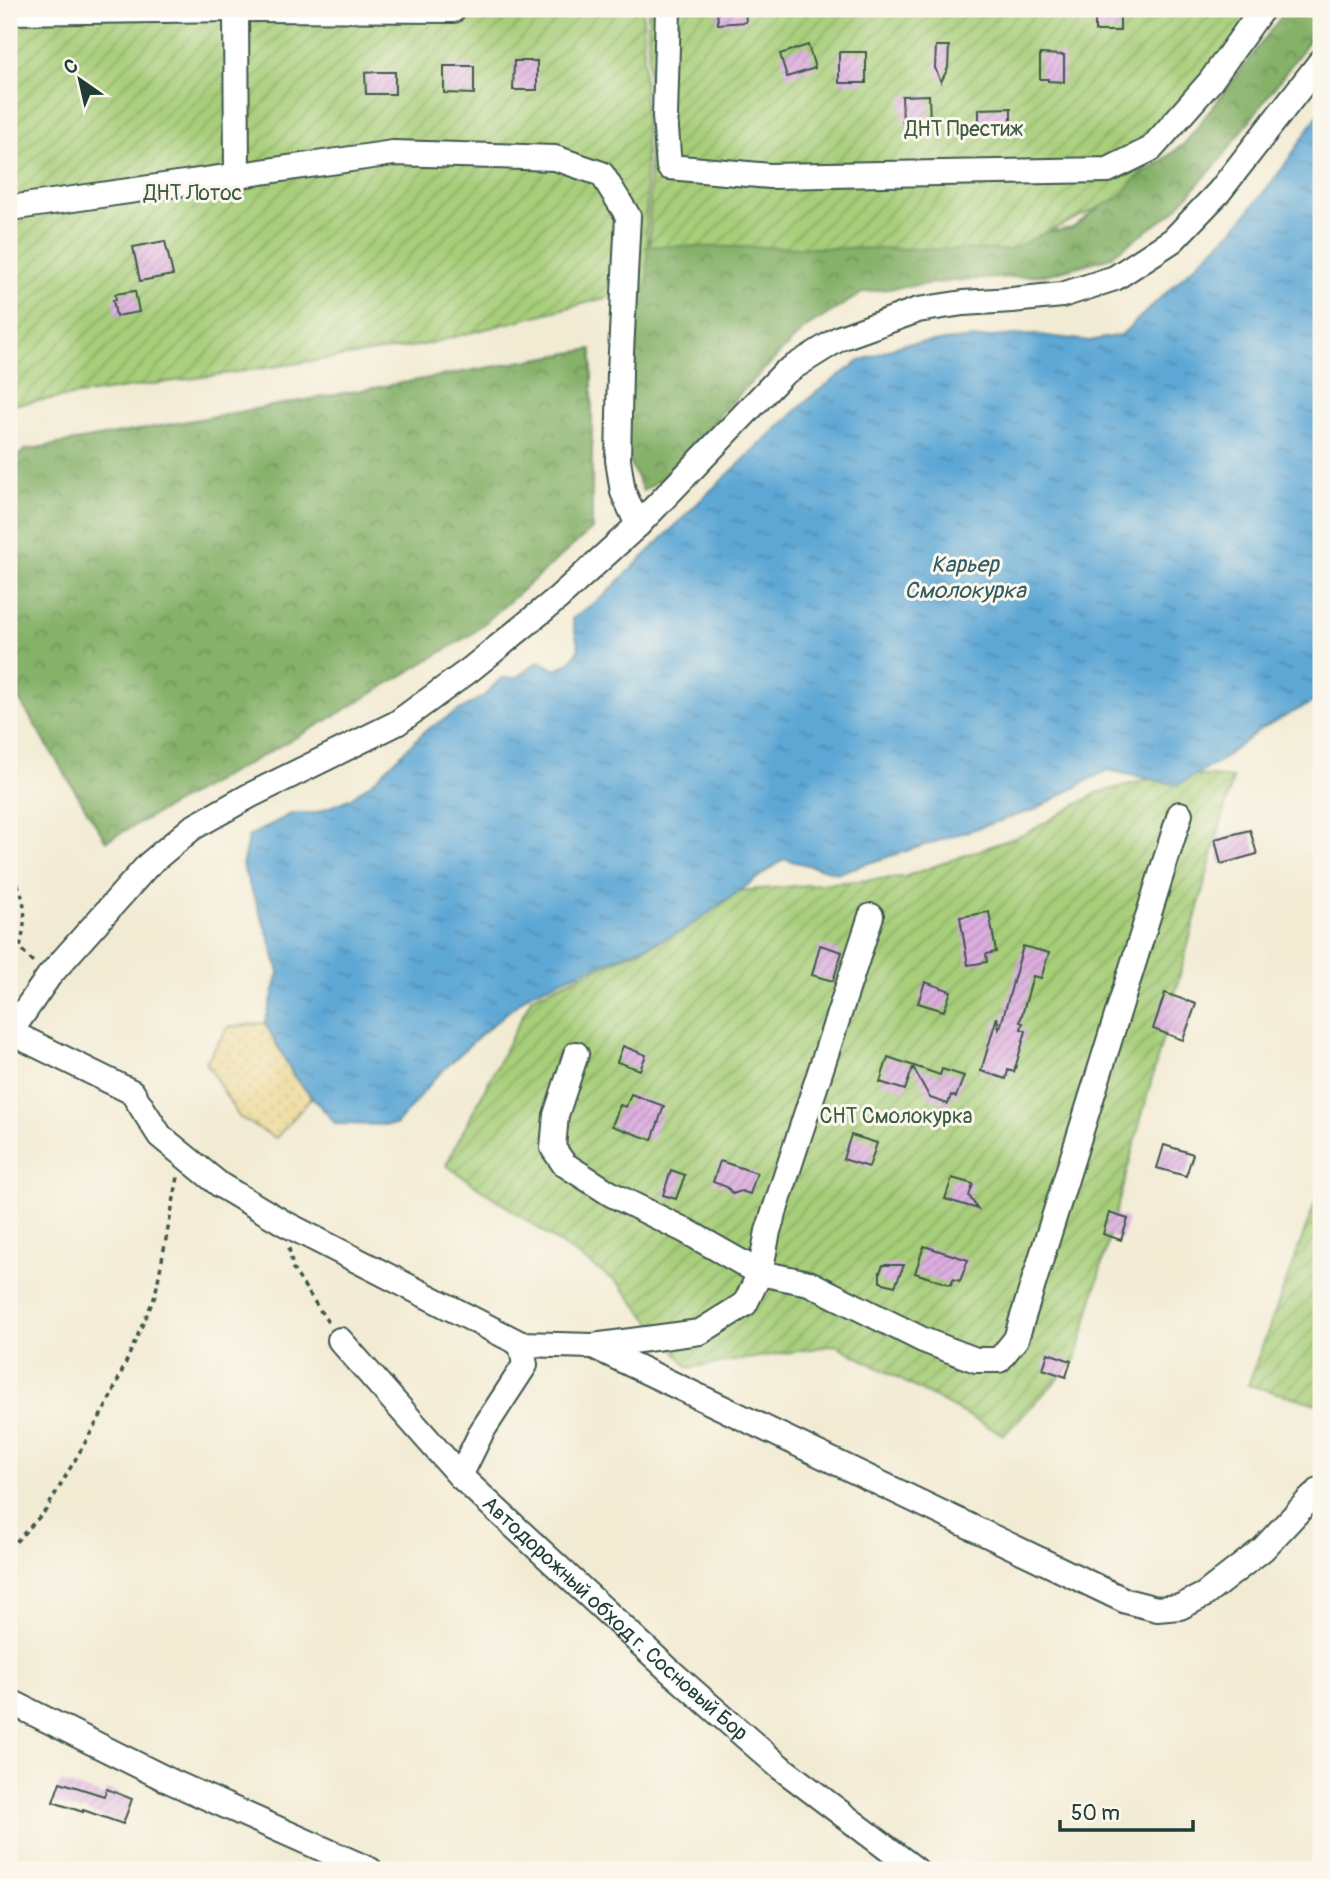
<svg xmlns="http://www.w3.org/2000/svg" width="1330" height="1879" viewBox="0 0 1330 1879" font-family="Pangolin,sans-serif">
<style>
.forest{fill:url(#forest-crowns);stroke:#52774e;stroke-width:2}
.sand{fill:url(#sand-dots);stroke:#868c69;stroke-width:2}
.garden{fill:url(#garden-furrows);stroke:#638656;stroke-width:2}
.water{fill:url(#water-ripples);stroke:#3e7284;stroke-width:2}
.building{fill:url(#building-hatch)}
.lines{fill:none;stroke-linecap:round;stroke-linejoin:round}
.minor-casing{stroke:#3f574c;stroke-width:28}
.path{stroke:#3f574c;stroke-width:3.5;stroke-dasharray:5 5;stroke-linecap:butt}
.minor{stroke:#fff;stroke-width:24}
.labels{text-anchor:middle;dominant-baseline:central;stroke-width:6;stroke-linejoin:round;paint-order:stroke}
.park-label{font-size:21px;fill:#3a5a42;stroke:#fbf7ec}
.street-label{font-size:21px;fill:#1f3d34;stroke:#fbf7ec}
.water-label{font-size:23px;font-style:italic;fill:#325d64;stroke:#fbf7ec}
</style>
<defs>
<pattern id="forest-crowns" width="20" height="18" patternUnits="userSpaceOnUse" patternTransform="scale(1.75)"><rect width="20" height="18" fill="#85b169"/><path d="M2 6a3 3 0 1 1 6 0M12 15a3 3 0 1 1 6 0" fill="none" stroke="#6c9157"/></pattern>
<pattern id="sand-dots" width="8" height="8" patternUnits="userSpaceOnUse" patternTransform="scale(1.75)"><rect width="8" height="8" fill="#eeda9e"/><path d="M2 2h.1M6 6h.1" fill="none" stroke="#ccbc89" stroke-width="1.8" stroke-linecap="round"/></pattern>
<pattern id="garden-furrows" width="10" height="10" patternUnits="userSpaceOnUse" patternTransform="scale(1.75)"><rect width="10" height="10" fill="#a7ce79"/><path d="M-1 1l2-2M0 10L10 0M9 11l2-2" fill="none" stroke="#87a864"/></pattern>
<pattern id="water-ripples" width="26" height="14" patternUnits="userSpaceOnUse" patternTransform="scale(1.75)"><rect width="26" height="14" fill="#5da7d5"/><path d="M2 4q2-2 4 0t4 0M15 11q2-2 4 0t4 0" fill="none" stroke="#4c89ae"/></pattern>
<pattern id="building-hatch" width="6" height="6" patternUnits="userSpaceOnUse" patternTransform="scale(1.75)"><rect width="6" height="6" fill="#deafe1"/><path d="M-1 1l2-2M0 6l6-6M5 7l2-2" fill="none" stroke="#b390b7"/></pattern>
</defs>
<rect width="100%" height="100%" fill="#fbf7ec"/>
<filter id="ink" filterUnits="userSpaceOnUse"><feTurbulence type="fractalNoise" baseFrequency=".0143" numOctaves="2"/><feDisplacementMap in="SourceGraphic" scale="14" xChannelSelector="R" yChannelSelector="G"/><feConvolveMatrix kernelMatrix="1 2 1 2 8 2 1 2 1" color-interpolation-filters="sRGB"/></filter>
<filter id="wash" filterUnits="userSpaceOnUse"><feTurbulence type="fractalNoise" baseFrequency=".00686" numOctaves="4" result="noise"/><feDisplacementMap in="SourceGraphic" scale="28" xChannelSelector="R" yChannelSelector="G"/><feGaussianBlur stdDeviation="1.57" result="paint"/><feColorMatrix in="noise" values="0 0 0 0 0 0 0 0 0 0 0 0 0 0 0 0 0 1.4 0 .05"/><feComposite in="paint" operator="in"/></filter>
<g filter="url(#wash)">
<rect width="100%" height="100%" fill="#f2ebd4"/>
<path class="forest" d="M1287,9H1321V25L1221,159L1172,213L1108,258L1045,275L952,281L864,292L804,329L721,413L672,471L643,491L622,445L638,238L1004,239L1072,228L1185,143Z
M592,349V529L472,634L326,721L106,841L9,683V463L25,450Z"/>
<path class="sand" d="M265,1023L295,1078L312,1097L276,1138L239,1117L206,1062L228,1027Z"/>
<path class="garden" d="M9,9H643L648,287L423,345L9,405Z
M648,9H1280L1209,101L1119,198L1009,250L650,246Z
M1172,773L1233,778L1076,1360L1004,1435L836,1345L689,1368L619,1284L446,1165L532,997L665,939L736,891L904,877L1025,834L1097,793Z
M1321,1187V1405L1248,1385Z"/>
<path class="water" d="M1321,110V698L1262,728L1220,761L1178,785L1107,770L1034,810L838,873L784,859L683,931L532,992L479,1036L435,1078L396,1125L336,1124L295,1078L265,1023L279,973L270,940L242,865L249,836L293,813H316L351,798L376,779L426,730L485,695L501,678H516L539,661L556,670L572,660L579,648L572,619L605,595L707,494L814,394L858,362L904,344L1030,334L1089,341L1121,335L1235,228L1282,169Z"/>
<g id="blocks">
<path class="building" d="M717,9H745L746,22L718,24Z
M1095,9H1120V31H1095Z
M808,45L815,68L787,77L780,54Z
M936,46H949L948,68L941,82L935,68Z
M839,52H866V83H839Z
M1040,54L1064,55V82L1048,81V79H1040Z
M514,61H537V90H513Z
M444,66H474V94L444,93Z
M376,72H395V94H366L365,73Z
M929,95L930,122L903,123L902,96Z
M1011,108V128L979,129V109Z
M165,241L173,275L140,281L133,247Z
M135,291L139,312L116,316L113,300H116L115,294Z
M1250,830L1257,854L1221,864L1215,839Z
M989,912L996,952L986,954L987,962L968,965L960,917Z
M820,945L842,952L833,981L812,975Z
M1023,946L1049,953L1041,978L1033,976L1020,1022L1023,1023L1021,1029L1026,1031L1014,1072L1008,1070L1006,1079L981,1071L997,1017L999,1029L1001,1025Z
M925,982L951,991L944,1011L918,1003Z
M1165,993L1196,1004L1183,1040L1153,1029Z
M623,1046L646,1055L640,1070L617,1062Z
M888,1057L940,1075L942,1069L964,1076L956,1097L951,1095L948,1104L930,1098L913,1067L905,1090L880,1082Z
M631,1094L664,1106L652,1140L612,1126L620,1105L626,1107Z
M851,1135L877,1143L869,1167L843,1159Z
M1164,1145L1193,1154L1186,1176L1157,1168Z
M720,1161L757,1173L750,1194L741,1191L733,1194L727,1187L713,1182Z
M671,1170L685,1175L676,1199L663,1195Z
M952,1178L973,1184L969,1196L978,1209L945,1199Z
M1109,1213L1128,1219L1121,1240L1103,1234Z
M924,1246L968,1260L960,1281L953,1279L951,1285L915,1273Z
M883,1265H904L895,1286L880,1282V1272Z
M1048,1353L1071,1361L1066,1377L1043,1369Z
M60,1782L104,1796L107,1789L132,1799L123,1824L83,1810V1812L53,1802Z"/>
</g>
</g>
<g filter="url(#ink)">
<use href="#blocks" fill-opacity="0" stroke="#3f574c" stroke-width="2"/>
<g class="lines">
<defs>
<g id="minor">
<path d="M236,9L237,175"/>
<path d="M668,9L665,116L669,167L770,176L1108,170L1151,149L1210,82L1262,9"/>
<path d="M9,12L236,9L453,10"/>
<path d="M17,207L393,153L555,158L602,174L628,216L620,372L618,460L623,492L638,525"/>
<path d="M10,1032L132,1092L160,1136L220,1185L284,1223L521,1344L593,1346L700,1332L745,1304L760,1273L768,1231L871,916"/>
<path d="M9,1034L49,976L148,865L192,828L249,796L397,723L471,669L558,598L638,525L784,373L840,338L918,310L963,303L1012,300L1062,295L1115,278L1173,240L1219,192L1321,61"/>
<path d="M576,1054L556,1115L553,1148L564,1164L611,1194L686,1231L760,1273L809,1283L923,1340L976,1360H999L1016,1339L1180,814"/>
<path id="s1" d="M340,1340L460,1476L669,1670L780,1767L916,1870"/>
<path d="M593,1346L1126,1601L1157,1609L1180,1607L1204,1595L1263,1549L1307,1502L1321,1489"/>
<path d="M460,1476L482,1431L525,1365L521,1344"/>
<path d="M9,1701L170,1781L370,1870"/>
</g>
</defs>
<use href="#minor" class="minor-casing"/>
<path class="path" d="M9,865C26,901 28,909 20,948L34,963
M289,1248L293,1269L329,1324
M9,1549L46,1510L108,1403L155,1296L178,1177"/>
<use href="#minor" class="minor"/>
</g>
</g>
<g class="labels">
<g class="park-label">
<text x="964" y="129">ДНТ Престиж</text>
<text x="193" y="193">ДНТ Лотос</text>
<text x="896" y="1116">СНТ Смолокурка</text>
</g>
<g class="street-label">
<text stroke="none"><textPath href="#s1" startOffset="392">Автодорожный обход г. Сосновый Бор</textPath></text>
</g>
<g class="water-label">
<text x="965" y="564">Карьер<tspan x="965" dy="26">Смолокурка</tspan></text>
</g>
</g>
<rect width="1330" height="1879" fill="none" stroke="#fbf7ec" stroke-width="35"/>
<g transform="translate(80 80) rotate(326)" stroke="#fbf7ec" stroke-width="5" paint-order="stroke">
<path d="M0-5L12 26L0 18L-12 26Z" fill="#1f3d34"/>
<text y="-10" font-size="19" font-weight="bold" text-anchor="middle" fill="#1f3d34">С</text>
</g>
<path d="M1060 1820v10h133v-10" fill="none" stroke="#1f3d34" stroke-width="3.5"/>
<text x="1071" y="1820" font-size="21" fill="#1f3d34" stroke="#fbf7ec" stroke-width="5" paint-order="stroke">50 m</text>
</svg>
